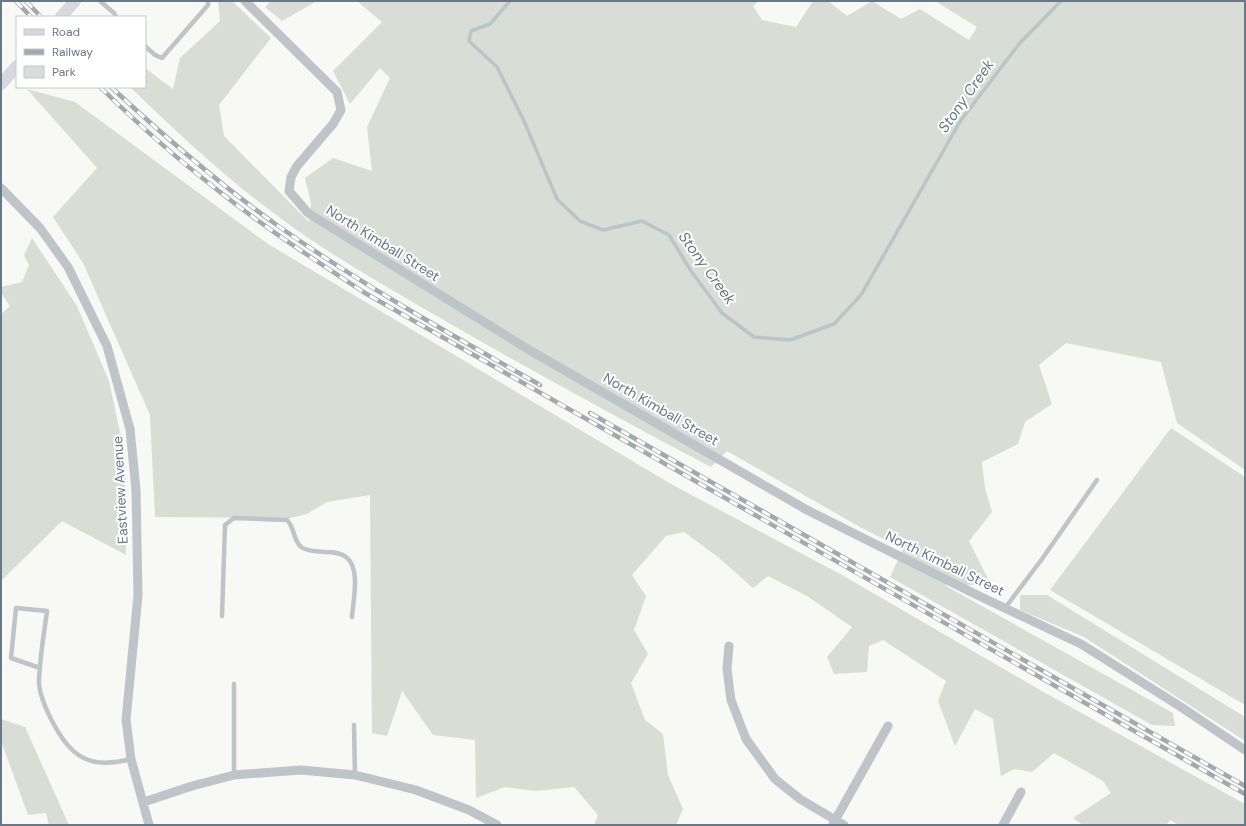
<svg xmlns="http://www.w3.org/2000/svg" width="1246" height="826" viewBox="0 0 1246 826" font-family="'DM Sans',sans-serif">
<style>
.green{fill:#d8ddd5}
.lines{fill:none;stroke-linecap:round;stroke-linejoin:round}
.stream{stroke:#bac5ca;stroke-width:3.5}
.service{stroke:#bfc4c8;stroke-width:4.5}
.minor{stroke:#bfc4c8;stroke-width:9}
.secondary{stroke:#d5d9dd;stroke-width:12}
.rail-casing{stroke:#a3a9af;stroke-width:4.5}
.rail{stroke:#fff;stroke-width:3;stroke-dasharray:9;stroke-linecap:butt}
.labels{text-anchor:middle;dominant-baseline:central;stroke-width:4;stroke-linejoin:round;paint-order:stroke}
.street-label{font-size:14px;fill:#687886;stroke:#fff}
.water-label{font-size:15px;font-style:italic;fill:#637982;stroke:#fff}
</style>
<rect width="100%" height="100%" fill="#f8f8f5"/>
<path class="green" d="M218,1H232L271,38L219,105L224,136L309,222L311,203L305,178L333,158L372,171L367,127L390,78L380,68L350,104L333,71L382,22L357,1H759L753,6L762,20L796,27L813,1H828L847,16L872,1L901,19L920,9L969,40L977,27L935,1H1245V470L1177,423L1161,362L1066,343L1039,365L1052,404L1025,422L1018,444L982,462L985,488L992,512L969,541L991,585H944L1173,713L1175,726L1152,725L890,577L903,549L860,527L727,451L711,467C618,418 526,368 435,315C380,283 325,252 275,214C223,176 176,131 130,87H145V68L173,89L180,58L220,21Z
M271,1H317L282,21L265,7Z
M27,89L75,102L268,244L671,484L842,575L1040,690L1245,804V825H1179L1170,820L1166,825H1083L1073,818L1111,793L1103,781L1054,753L1032,772L1014,769L1001,776L993,719L975,709L955,746L938,701L946,681L883,640L869,646L867,672L834,674L827,657L852,627L807,596L768,576L753,588L718,557L684,532L666,536L632,575L646,596L634,630L648,654L631,683L645,720L663,734L668,775L683,809L676,825H594L598,815L574,787L536,791L505,787L476,798L475,740L433,735L402,691L387,736L372,733L370,495L327,502L307,514L290,518L155,517L150,415L83,263L53,217L97,168Z
M32,238L77,306L109,381L125,455L126,555L62,521L1,581V314L10,306L1,293V287L22,282L29,265L24,255Z
M1171,428L1245,477V705L1050,590Z
M1020,595H1047L1245,717V741L1084,637L1020,610Z
M1,719L25,727L69,825H49L46,813L28,815L1,741Z"/>
<g class="lines">
<path class="stream" d="M510,1L490,24L471,31L469,41L497,67L524,121L557,199L580,221L603,230L642,221L669,235L691,271L722,313L754,337L790,340L834,324L861,295L961,120L1019,44L1061,1"/>
<path class="service" d="M100,1L114,13L116,17
M145,46L155,55L162,58L208,5V1
M1005,608L1042,559L1097,480
M222,616L225,525L234,518L287,520C295,528 293,540 301,547C308,552 317,551 325,552C332,552 341,553 346,557C361,568 353,601 352,617
M40,668L11,658L16,608L47,611C44,635 39,660 39,684C40,695 46,709 51,719C70,757 89,770 131,759
M354,725L355,775
M234,775V684"/>
<path class="minor" d="M245,1L337,92L341,110L333,124L297,166L291,177L289,191L308,213L531,351L807,510L977,595L1081,644L1181,707L1245,750
M1,188L40,228L68,267L107,346L130,429L136,490L138,595L126,720L131,759L149,825
M729,646L727,669L731,700L746,739L775,779L800,799L844,825
M144,802L192,786L234,775L301,770L355,775L416,790L469,810L497,825
M833,824L888,726
M1003,825L1021,792"/>
<path class="secondary" d="M61,17L75,1
M1,84L17,66"/>
<defs>
<path id="rail" d="M16,1L31,17
M26,1L41,17
M100,87C135,121 171,154 210,184C259,224 312,258 365,293L1245,794
M111,87C165,137 221,186 281,228C364,286 452,335 540,385
M590,413L1245,786"/>
</defs>
<use href="#rail" class="rail-casing"/>
<use href="#rail" class="rail"/>
</g>
<g class="labels">
<g class="street-label">
<text transform="translate(383 243) rotate(32)">North Kimball Street</text>
<text transform="translate(661 409) rotate(30)">North Kimball Street</text>
<text transform="translate(120 490) rotate(-93)">Eastview Avenue</text>
<text transform="translate(945 563) rotate(26)">North Kimball Street</text>
</g>
<g class="water-label">
<text transform="translate(966 96) rotate(-55)">Stony Creek</text>
<text transform="translate(707 268) rotate(54)">Stony Creek</text>
</g>
</g>
<rect width="1246" height="826" fill="none" stroke="#687886" stroke-width="4"/>
<rect x="16" y="16" width="130" height="72" fill="#ffffff" stroke="#c3c9cf"/>
<rect x="24" y="29" width="20" height="6" fill="#d5d9dd" stroke="#c3c9cf"/>
<text x="52" y="36" font-size="12" fill="#687886">Road</text>
<rect x="24" y="49" width="20" height="6" fill="#a3a9af" stroke="#c3c9cf"/>
<text x="52" y="56" font-size="12" fill="#687886">Railway</text>
<rect x="24" y="66" width="20" height="12" fill="#d8ddd5" stroke="#c3c9cf"/>
<text x="52" y="76" font-size="12" fill="#687886">Park</text>
</svg>
